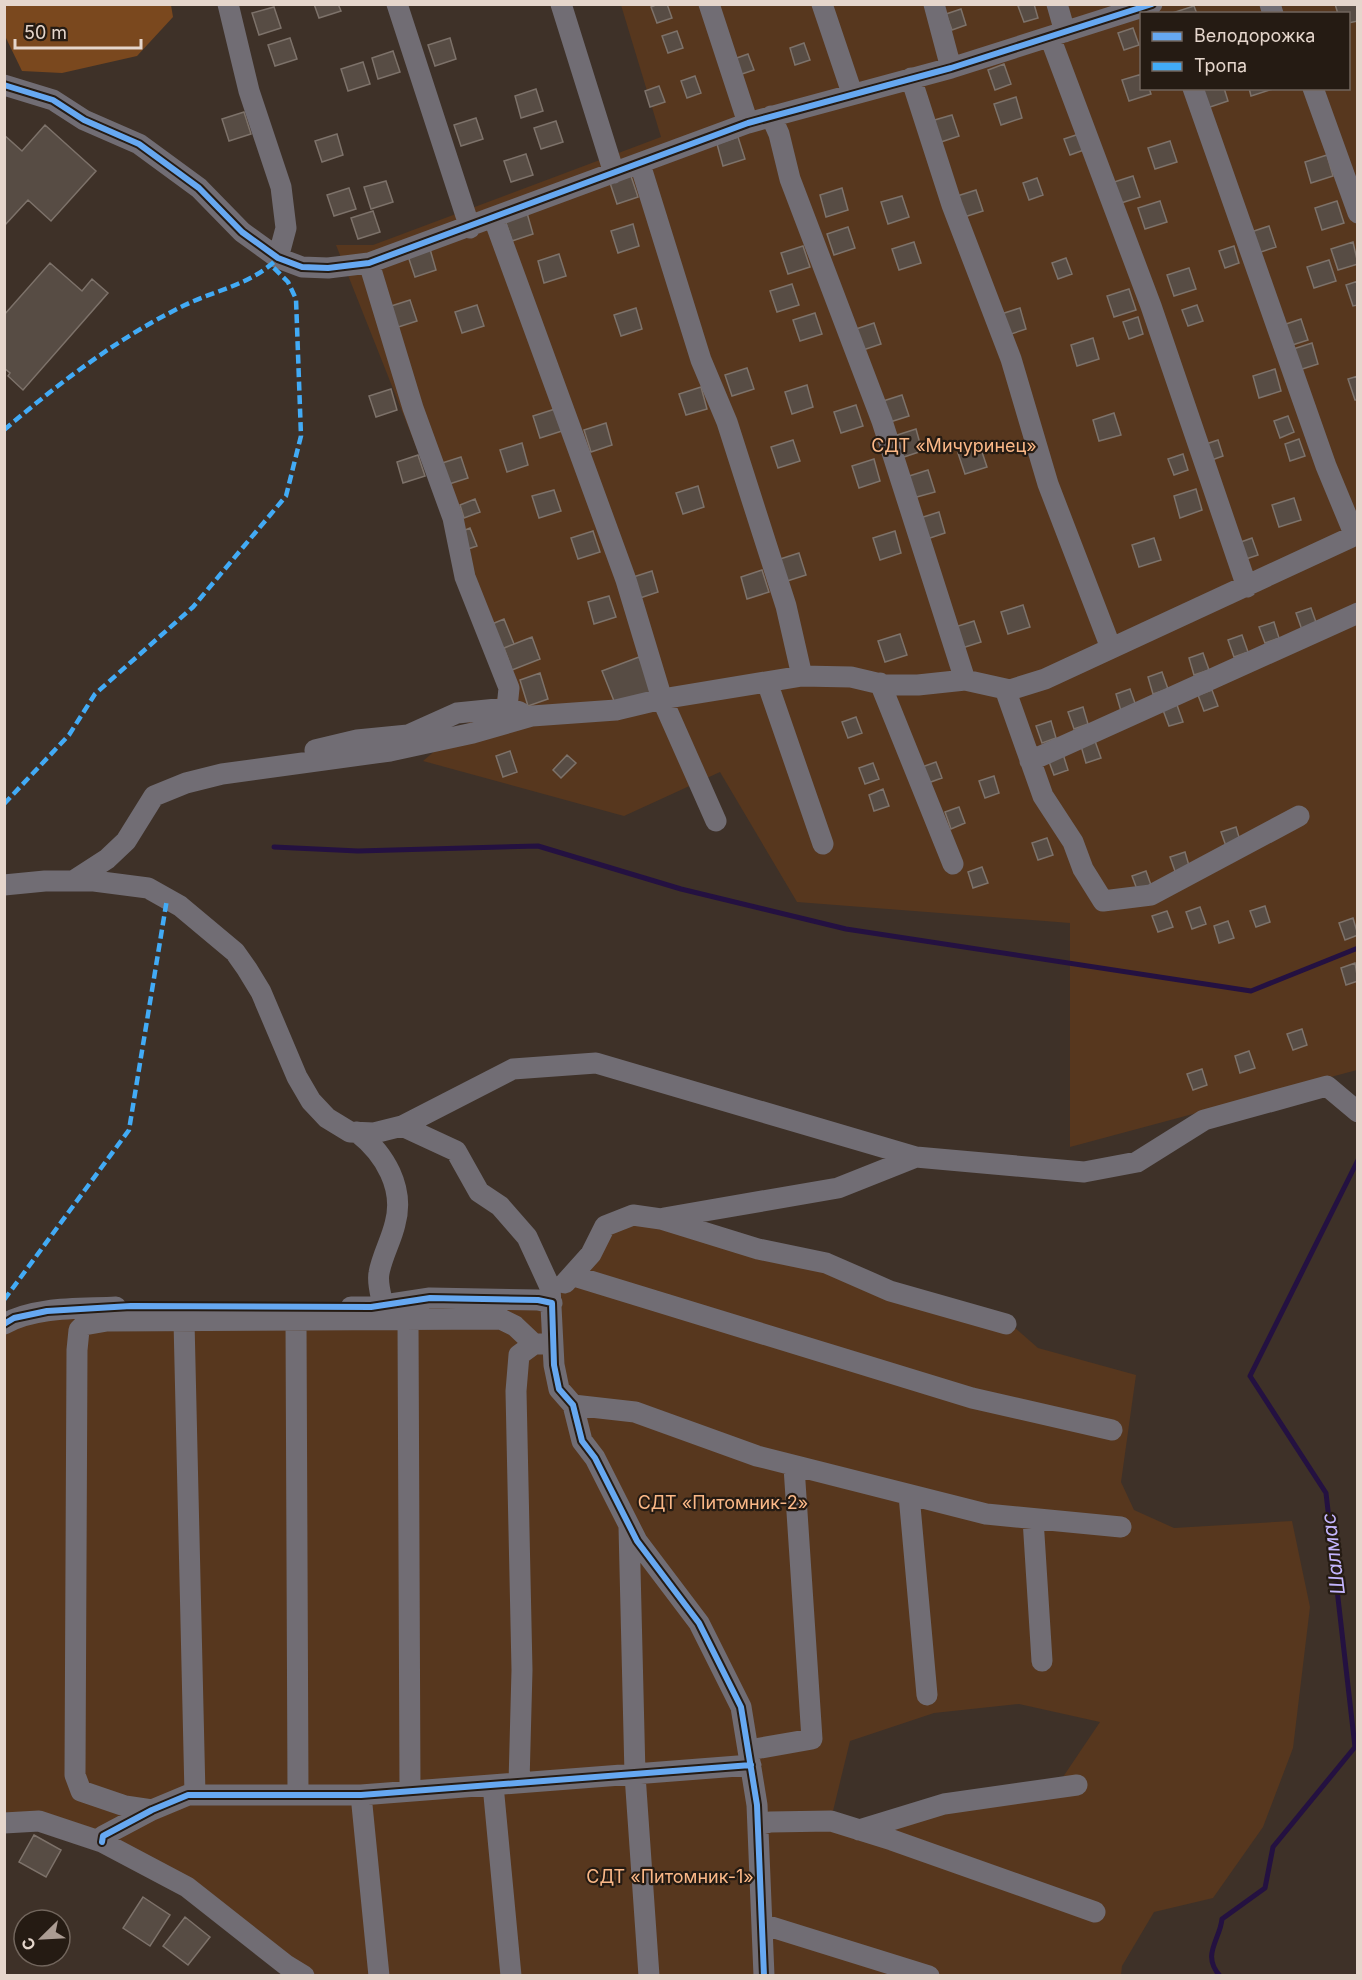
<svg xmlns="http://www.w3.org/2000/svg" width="1362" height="1980" viewBox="0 0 1362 1980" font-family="Inter,sans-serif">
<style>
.green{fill:#57371e;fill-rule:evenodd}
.forest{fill:#7a481e}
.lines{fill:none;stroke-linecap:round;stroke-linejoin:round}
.stream{stroke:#241141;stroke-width:5}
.building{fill:#574c44;stroke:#7d726a;stroke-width:1.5}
.minor{stroke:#716d74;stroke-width:21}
.quiet{stroke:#42abf6;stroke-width:4.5;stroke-dasharray:9 4.5;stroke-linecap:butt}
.cycleway-casing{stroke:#251b13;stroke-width:10}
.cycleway{stroke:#66a8f1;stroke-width:6}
.labels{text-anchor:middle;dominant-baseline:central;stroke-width:4.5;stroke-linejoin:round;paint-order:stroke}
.park-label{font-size:18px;fill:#fbb887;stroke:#251b13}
.water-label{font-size:20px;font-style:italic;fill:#c4b5fd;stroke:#251b13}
</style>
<rect width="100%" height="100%" fill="#3e3128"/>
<path class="green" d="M621,5H1357V1070L1070,1147V923L797,902L720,772L624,816L423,761L511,686L336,245H373L661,137ZM1142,14H1348V88H1142Z
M635,1210L666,1216L760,1246L831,1261L887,1287L1007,1321L1038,1348L1136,1375L1121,1482L1134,1510L1174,1528L1292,1521L1310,1607L1293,1748L1263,1827L1213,1898L1154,1912L1122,1966L1121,1975H311L285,1960L188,1884L105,1840L151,1813L188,1797L363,1799L744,1769L742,1760L358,1792H187L95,1835L40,1818L5,1819L4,1327L14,1322L50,1314L134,1309H372L430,1301L555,1305L552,1284C579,1271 589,1249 601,1224ZM1019,1704L1100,1722L1063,1777L955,1795L862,1822L832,1815L850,1741L934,1713Z"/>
<path class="forest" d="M5,4L171,5L173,17L137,56L62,73L22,71L5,36Z"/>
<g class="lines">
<path class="stream" d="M274,847L358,851L538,846L681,889L846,929L1251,991L1358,948
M1220,1976C1201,1955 1220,1940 1222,1919L1265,1888L1273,1847L1355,1747L1326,1493L1250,1376L1358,1160"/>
</g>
<path class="building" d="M314,4H338L341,11L319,18Z
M658,4H667L672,18L657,23L651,7Z
M1023,4H1034L1038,18L1024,22L1018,6Z
M1335,4H1358V21L1348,23V14H1338Z
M1194,6L1197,14H1173L1172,13Z
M274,7L281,28L259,35L252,13Z
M961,9L966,25L952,30L946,14Z
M1133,28L1139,45L1124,50L1118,33Z
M677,31L683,48L668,53L662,36Z
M290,38L297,59L275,66L268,45Z
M450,38L456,59L435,66L428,45Z
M804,43L810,60L795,65L790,48Z
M393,51L400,72L378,79L372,58Z
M748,54L754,70L739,75L734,59Z
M363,62L370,84L348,91L341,69Z
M1004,64L1011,84L995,90L988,70Z
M1142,74V88H1149L1151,94L1129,101L1122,80Z
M695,76L701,93L687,98L681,81Z
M659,86L665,102L650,107L645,91Z
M1200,88H1224L1228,101L1207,108Z
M1249,88H1273V89L1251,96Z
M536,89L543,111L521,118L515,96Z
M1016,97L1022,118L1001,125L994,104Z
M244,112L251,134L229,141L222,119Z
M952,115L959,136L938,143L931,121Z
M476,118L483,139L461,146L454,125Z
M556,121L563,142L541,149L534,128Z
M45,125L96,171L51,221L28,200L4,226V135L22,151Z
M337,134L343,155L322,162L315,141Z
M1079,134L1084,150L1070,155L1064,139Z
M738,137L745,159L723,166L717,144Z
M1170,141L1177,162L1155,169L1148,148Z
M526,154L533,175L511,182L504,161Z
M1327,155L1333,176L1311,183L1305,162Z
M631,176L638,197L617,204L610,183Z
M1133,176L1140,197L1118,204L1111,183Z
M1037,178L1043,195L1029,200L1023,183Z
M386,181L393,202L371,209L364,187Z
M349,188L356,209L334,216L327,195Z
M842,188L848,210L826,217L820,195Z
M976,190L983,211L961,218L954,197Z
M902,196L909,217L888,224L881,202Z
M1160,201L1167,222L1145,229L1138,208Z
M1337,201L1344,223L1322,230L1315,208Z
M373,211L380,232L358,239L351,218Z
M527,213L533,234L512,241L505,220Z
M633,224L639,246L618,253L611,231Z
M1269,226L1276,247L1255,254L1248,233Z
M848,227L855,248L834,255L827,234Z
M914,242L921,263L899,270L892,249Z
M1353,242L1358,264L1338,270L1331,249Z
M803,246L810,267L788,274L781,253Z
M1234,246L1239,263L1225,268L1219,251Z
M430,249L436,270L415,277L408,256Z
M559,254L566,276L544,283L538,261Z
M1066,258L1072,274L1058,279L1052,263Z
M1329,260L1336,281L1314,288L1307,267Z
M50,263L82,291L92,279L108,293L23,390L8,376L10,373L4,368V315Z
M1189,268L1196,289L1174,296L1167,275Z
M1358,281V305L1353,306L1346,285Z
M792,284L799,305L777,312L770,291Z
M1129,289L1136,310L1114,317L1107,296Z
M410,300L417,321L395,328L388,307Z
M477,305L484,326L462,333L455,312Z
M1197,305L1203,321L1188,326L1182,310Z
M636,308L642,329L621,336L614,315Z
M1020,308L1026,329L1005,336L998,315Z
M815,313L822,334L800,341L793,320Z
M1138,317L1143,334L1129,339L1123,322Z
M1301,319L1308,340L1286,347L1280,326Z
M874,323L881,344L860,351L853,330Z
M1093,338L1099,359L1077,366L1071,345Z
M1312,343L1318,364L1296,371L1290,350Z
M747,368L754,389L732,396L725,375Z
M1275,369L1281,391L1259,398L1253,376Z
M1358,376V400H1355L1348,379Z
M807,385L813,407L792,414L785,392Z
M701,387L707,409L686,415L679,394Z
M391,389L397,410L376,417L369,396Z
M902,395L909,416L887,423L880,402Z
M856,405L863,426L841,433L834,412Z
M555,409L562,431L540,438L533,416Z
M1114,413L1121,435L1099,441L1093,420Z
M1288,416L1294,432L1280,438L1274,421Z
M606,423L612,445L591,452L584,430Z
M916,429L922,451L901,458L894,436Z
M1299,439L1305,456L1290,461L1285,444Z
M793,440L800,461L778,468L771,447Z
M1218,440L1223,456L1209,461L1203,445Z
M522,443L528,465L507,472L500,450Z
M980,446L987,467L965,474L958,453Z
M1183,454L1188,470L1174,475L1168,459Z
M418,455L425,476L403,483L397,462Z
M461,457L468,478L446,485L439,464Z
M874,459L880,481L859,488L852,466Z
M928,470L935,492L913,498L906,477Z
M698,486L704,507L683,514L676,493Z
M1196,489L1202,510L1180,518L1174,496Z
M554,490L561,511L539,518L532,496Z
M1294,498L1301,520L1279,527L1272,505Z
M475,499L480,512L464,518L460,505Z
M939,512L945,533L924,540L917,519Z
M470,528L477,546L465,550L458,533Z
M593,531L600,552L578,559L571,538Z
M895,531L901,553L880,560L873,538Z
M1154,538L1161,560L1139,567L1132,545Z
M1252,538L1258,555L1243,560L1238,543Z
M799,553L806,575L784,582L777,560Z
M762,570L769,592L747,599L741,577Z
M652,571L658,592L637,599L630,578Z
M609,596L616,617L594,624L588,602Z
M1023,605L1030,627L1008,634L1001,612Z
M1311,608L1317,625L1302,630L1296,613Z
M504,619L514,644L502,649L492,624Z
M974,621L981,642L959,649L952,628Z
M1274,622L1279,638L1265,643L1259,627Z
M900,634L907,655L885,662L878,641Z
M1242,635L1248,652L1234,657L1228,640Z
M532,637L540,659L512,670L504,648Z
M1203,653L1209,670L1194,675L1189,658Z
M639,657L653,692L616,706L602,671Z
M1162,672L1168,689L1153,694L1148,677Z
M540,673L548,699L528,706L520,680Z
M1130,689L1136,706L1121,711L1116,694Z
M1212,690L1218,706L1204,711L1198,695Z
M1177,705L1183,722L1169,726L1163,710Z
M1083,707L1088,724L1074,729L1068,712Z
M856,717L862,733L848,738L842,722Z
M1051,721L1056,738L1042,743L1036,726Z
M1095,741L1101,758L1086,763L1081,746Z
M510,751L517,772L503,777L496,756Z
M1063,754L1068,770L1054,775L1048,759Z
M567,755L576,763L561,778L553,770Z
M936,762L942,778L928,783L922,767Z
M873,763L879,779L865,784L859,768Z
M994,776L999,793L985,798L979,781Z
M883,789L889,806L874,811L869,795Z
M959,807L965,823L951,829L945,812Z
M1236,827L1241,844L1227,849L1221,832Z
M1047,838L1053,855L1038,860L1032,843Z
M1185,852L1190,869L1176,874L1170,857Z
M982,867L988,883L973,888L968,872Z
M1146,871L1152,888L1138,892L1132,876Z
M1265,906L1270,922L1256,927L1250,911Z
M1200,907L1206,924L1192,929L1186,912Z
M1167,911L1173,927L1158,932L1152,916Z
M1353,918L1358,935L1345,940L1339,923Z
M1228,921L1234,938L1219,943L1214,926Z
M1355,963L1358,981L1346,985L1341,968Z
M1302,1029L1307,1045L1293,1050L1287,1034Z
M1249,1051L1255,1068L1240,1073L1235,1056Z
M1202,1069L1207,1085L1193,1090L1187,1074Z
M34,1835L61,1850L46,1877L19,1862Z
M143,1897L170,1915L150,1946L123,1928Z
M185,1917L210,1937L188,1965L163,1946Z"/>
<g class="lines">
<path class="minor" d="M228,4L249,91L281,187L286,228L278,258
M397,4L470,228
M561,4L614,173
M709,4L748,123
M822,4L852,93
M934,4L951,68
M1057,4L1065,32
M1270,4L1273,14
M1050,37L1151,306L1247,587
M911,78L952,205L1011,359L1048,484L1111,648
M4,85L53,100L84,120L139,144L199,188L242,232L278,258L302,267L328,268L369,263L748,123L951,68L1152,4
M1193,88L1326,466L1355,536
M1313,88L1358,213
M771,116L779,134L790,179L882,421L965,680
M640,164L701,360L727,422L786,606L802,676
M494,219L626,580L662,699L716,821
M369,263L413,408L453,518L465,577L509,688L507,708
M767,682L823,844
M880,683L953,864
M1005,689L1043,796L1073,842L1083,869L1103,901L1151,895L1299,816
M315,750L357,740L408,735L457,713L507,708L520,712
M1030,761L1358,613
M73,881L107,859L126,841L154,796L186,783L222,774L390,751L473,733L532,716L616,710L662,699L802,676L851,677L885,685H918L965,680L1010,690L1045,679L1358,534
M4,885L45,881H94L148,888L180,906L235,952L247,969L261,992L297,1077L311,1101L327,1118L350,1132L374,1133L402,1126L456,1151L479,1192L500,1206L527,1237L550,1287L554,1365L559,1389L573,1405L582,1441L595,1458L637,1541L699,1623L741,1707L757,1805L764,1976
M402,1126L513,1069L596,1063L916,1157L1084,1172L1137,1162L1204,1120L1327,1086L1358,1112
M357,1132C385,1154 405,1188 395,1224C391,1241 382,1256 379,1273C377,1283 381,1295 383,1305
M664,1218L838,1188L916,1157
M574,1276L972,1398L1112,1430
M565,1283L591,1254L605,1226L633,1215L661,1219L758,1249L826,1263L890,1291L1006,1324
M351,1307H371L430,1298L538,1300L552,1303
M408,1320L410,1790
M184,1321L195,1795
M296,1321L298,1794
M4,1324C36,1306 81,1309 116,1307
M573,1405L635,1412L757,1456L986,1514L1121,1527
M909,1495L927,1695
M1033,1519L1042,1661
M629,1527L635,1775L649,1976
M749,1750L812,1739L794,1467
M519,1783L522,1670L516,1391L519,1355L534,1344
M493,1785L511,1976
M361,1795L379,1976
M152,1810L125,1806L81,1791L75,1775L77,1350L79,1330L84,1325L107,1321L501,1319L515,1326L534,1344H552
M4,1823L39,1821L102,1842L187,1887L286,1965L304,1976
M758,1825L770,1822L831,1821L892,1840L1095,1912
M859,1830L944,1804L1077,1785
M102,1842L103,1836L152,1810L188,1795H361L751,1765
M762,1924L929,1976"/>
<path class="quiet" d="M4,430C59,383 119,337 185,305C216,290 249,285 275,261
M4,804L69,735L95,694L193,607L286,496L301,436L296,299L288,282L271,265
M4,1300L129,1130L167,899"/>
<defs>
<path id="cycleway" d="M4,85L53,100L84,120L139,144L199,188L242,232L278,258L302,267L328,268L369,263L748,123L951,68L1152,4
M4,1324L14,1318L47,1311L131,1306L371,1307L430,1298L538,1300L552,1303L554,1365L559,1389L573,1405L582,1441L595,1458L637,1541L699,1623L741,1707L757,1805L764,1976
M102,1842L103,1836L152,1810L188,1795H361L751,1765"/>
</defs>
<use href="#cycleway" class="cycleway-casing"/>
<use href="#cycleway" class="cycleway"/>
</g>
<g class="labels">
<g class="park-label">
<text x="954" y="445">СДТ «Мичуринец»</text>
<text x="723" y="1502">СДТ «Питомник-2»</text>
<text x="670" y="1876">СДТ «Питомник-1»</text>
</g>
<g class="water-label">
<text transform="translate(1333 1554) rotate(-97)">Шалмас</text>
</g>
</g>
<rect width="1362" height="1980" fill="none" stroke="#e5d6cc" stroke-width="12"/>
<rect x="1140" y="12" width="210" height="78" fill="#251b13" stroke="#72665d" stroke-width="1.5"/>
<rect x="1152" y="32" width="30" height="9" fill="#66a8f1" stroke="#72665d" stroke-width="1.5"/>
<text x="1194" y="42" font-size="18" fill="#e5d6cc">Велодорожка</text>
<rect x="1152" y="62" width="30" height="9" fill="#42abf6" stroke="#72665d" stroke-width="1.5"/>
<text x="1194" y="72" font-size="18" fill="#e5d6cc">Тропа</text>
<g transform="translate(42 1938) rotate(246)"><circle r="28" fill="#251b13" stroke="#72665d" stroke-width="1.5"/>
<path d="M0-4.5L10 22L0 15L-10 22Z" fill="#ab9c93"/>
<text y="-9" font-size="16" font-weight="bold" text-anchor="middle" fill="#e5d6cc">С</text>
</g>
<path d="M15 39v9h126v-9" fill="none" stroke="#e5d6cc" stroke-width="3"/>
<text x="24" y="39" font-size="18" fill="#e5d6cc" stroke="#251b13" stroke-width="4.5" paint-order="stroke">50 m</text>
</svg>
